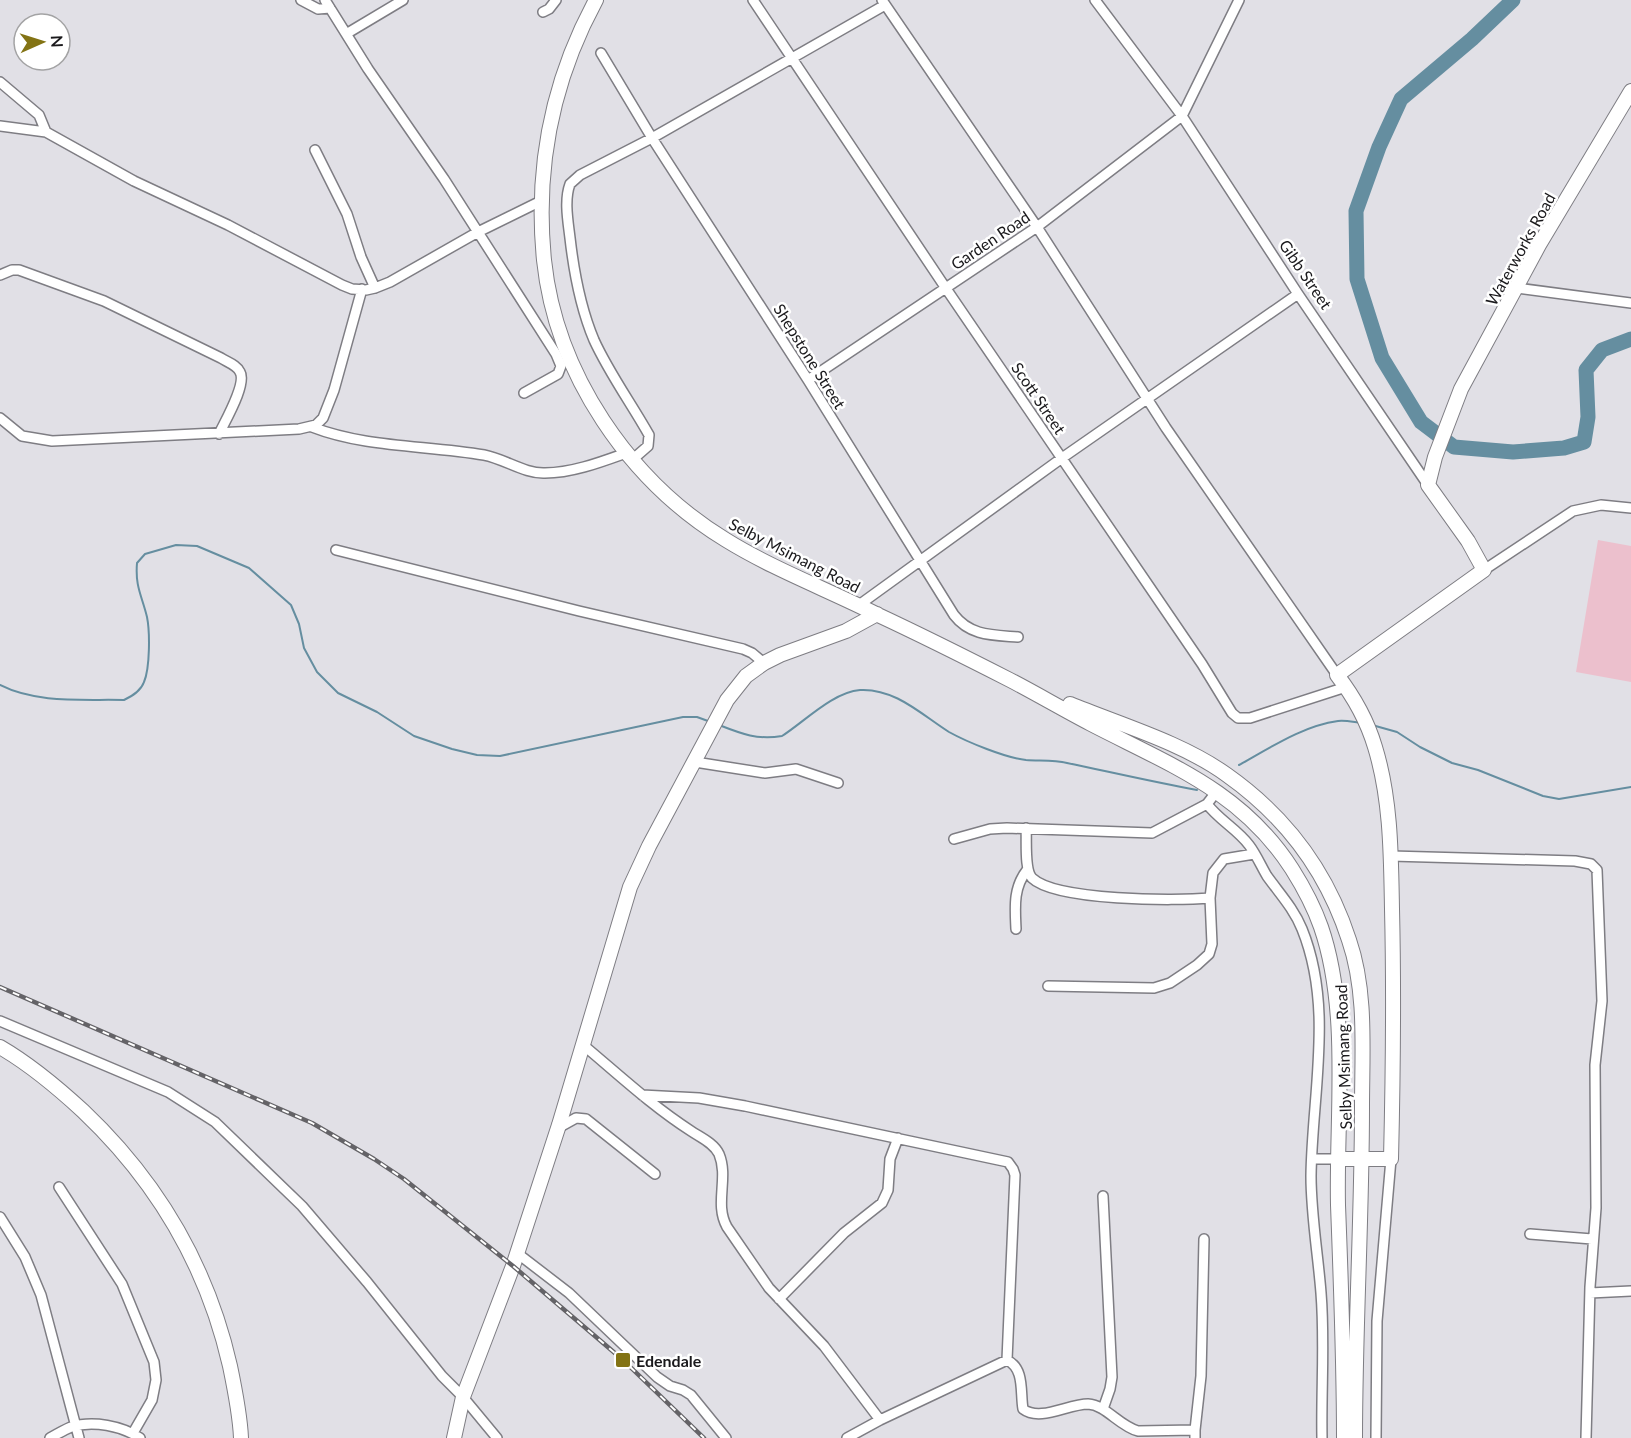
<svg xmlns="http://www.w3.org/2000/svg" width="1631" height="1438" viewBox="0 0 1631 1438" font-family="Lato,sans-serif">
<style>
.green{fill:#ecc0cd}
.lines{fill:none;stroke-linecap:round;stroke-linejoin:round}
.stream{stroke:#658ea0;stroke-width:2}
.river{stroke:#658ea0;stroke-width:15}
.street-casing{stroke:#7e7d83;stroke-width:12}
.secondary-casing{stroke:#7e7d83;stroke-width:16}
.street{stroke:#fff;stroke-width:9}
.secondary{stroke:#fff;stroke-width:14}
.rail-casing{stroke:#646367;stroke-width:4.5}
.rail{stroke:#fff;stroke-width:2;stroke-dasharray:7;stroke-linecap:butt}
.poi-dot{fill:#837314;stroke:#fff;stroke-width:2}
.labels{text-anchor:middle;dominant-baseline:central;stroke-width:5;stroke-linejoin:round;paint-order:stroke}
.street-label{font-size:16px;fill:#1a191c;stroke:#fff}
.poi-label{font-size:16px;font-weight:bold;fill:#1a191c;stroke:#fff;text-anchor:start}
</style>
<rect width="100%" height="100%" fill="#e1e0e6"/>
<path class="green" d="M1598,540L1631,546V682L1576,672Z"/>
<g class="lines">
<path class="stream" d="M0,685C37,704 84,699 124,700C132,696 141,691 144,682C150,668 150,632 147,617C142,596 135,587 137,563L145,554L176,545L197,546L249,568L291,605L299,624L304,648L317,672L338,693L377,712L414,736L452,749L477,755L500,756L683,717H697L708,721
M719,725C742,734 757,740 782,736C804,722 833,692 860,690C895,688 922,715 949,732C967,742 1006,758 1026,760C1040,761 1054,760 1067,763C1110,772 1153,782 1197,790
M1372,725L1397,732L1420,747L1452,763L1478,770L1543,796L1559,799L1631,787
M1239,765C1270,748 1302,726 1338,721C1345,720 1353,722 1361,723"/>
<path class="river" d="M1513,0L1472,39L1401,99L1379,147L1356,211L1357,279L1382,358L1421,422L1454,447L1513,452L1564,448L1584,442L1588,417L1586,370L1602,350L1631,339"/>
<defs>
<path id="street" d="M301,0L318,9L330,8
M325,0L368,69L444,179L556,354L561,366L558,374L524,393
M753,0L945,287L1202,664L1232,713L1238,718H1250L1346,687
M882,0L1037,227L1166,428L1337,675
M1095,0L1182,116L1298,294L1428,485
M543,12L549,9L556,0
M346,34L403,0
M601,53L652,138L808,380L954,615C970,636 993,635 1018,637
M0,82L39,115L46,132
M0,126L46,132L134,181L228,225L342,285L352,289L366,290L375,288L390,282L478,232L541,201
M315,150L347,214L361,257L375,288
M0,275L12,270H19L104,301L221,358C227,362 237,365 240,372C247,384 225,421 219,434
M1517,288L1631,303
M808,380L1037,227L1182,116L1239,0
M0,418L22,436L52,441L299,429L316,425L323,418L334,390L362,289
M312,427C366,448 427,445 484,455C505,459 525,474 545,473C572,473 601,462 626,453
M632,460L648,446L649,435C631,403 609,373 594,340C580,307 574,273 570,238C568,221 564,200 570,184L580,175L652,138L885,5
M336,550L579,611L743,649L752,653L764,663
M1484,570L1573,511L1601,505L1631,508
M859,605L1062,458L1298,294
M695,762L765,773L796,769L838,783
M1207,804C1219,820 1237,829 1249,845C1256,854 1261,866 1267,876C1280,894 1294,909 1302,929C1334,1008 1312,1093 1311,1176C1311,1215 1318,1254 1321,1293C1325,1341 1321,1390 1322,1438
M1026,828C1027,839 1024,870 1032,878C1056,901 1176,901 1210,898
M954,839L990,829L1007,828L1152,833L1207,804L1217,791
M1391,856L1575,861L1591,864L1597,870L1602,1001L1595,1065L1596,1208L1590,1287L1586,1438
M1016,929C1015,907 1013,888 1027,870
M1048,986L1154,988L1170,983L1197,965L1209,954L1212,944L1210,898L1213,873L1224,859L1254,854
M0,1021L168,1092L215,1122L302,1206L367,1282L442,1376L463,1397L497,1438
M582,1044C618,1074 652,1106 691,1131C700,1137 714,1143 719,1154C729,1178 714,1204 727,1227L769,1288L824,1346L880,1420
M642,1095L699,1098L745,1106L1008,1162L1013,1169L1015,1175L1007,1360
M558,1128L576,1118L586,1119L655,1174
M1312,1159H1338
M59,1187L122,1284L154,1362L156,1380L152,1400L133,1433
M0,1217L25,1257L41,1295L79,1438
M1530,1234L1592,1239
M517,1253L569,1293L657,1377L670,1386L683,1390L691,1395L726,1438
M1590,1293L1631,1291
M779,1299L844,1233L882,1203L888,1190L890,1159L898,1138
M1007,1360C1025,1369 1020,1392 1023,1409C1040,1422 1068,1404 1088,1404C1106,1405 1119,1426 1138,1431L1195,1430V1438
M1103,1409L1110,1389L1112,1377L1103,1196
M1195,1430L1201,1376L1204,1239
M50,1438C57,1434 64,1430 71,1427C93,1420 122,1426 140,1438
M847,1438L880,1420L1007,1360
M1376,1438L1377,1321L1391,1159"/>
<path id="secondary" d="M596,0C552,81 535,169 544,260C556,374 629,481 726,540C773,569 826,589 876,614C921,635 965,657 1010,680C1037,694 1064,710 1091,724C1170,765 1242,791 1292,869C1304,888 1314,907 1321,927C1350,1011 1336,1117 1338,1205C1341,1283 1344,1360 1344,1438
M1070,704C1121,725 1183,743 1227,775C1285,816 1327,872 1349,940C1367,992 1362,1052 1362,1107C1362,1217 1355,1328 1355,1438
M0,1047C31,1065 57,1087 83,1111C158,1182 207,1265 230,1366C235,1390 240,1414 241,1438
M1338,1159H1391C1393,1076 1394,992 1392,909C1391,855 1391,799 1375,747C1367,720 1354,697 1337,675L1484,570L1468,541L1428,485L1435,457L1461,389L1539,245L1631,91
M454,1438L463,1397L513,1266L559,1125L630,887L649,846L727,700L746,676L764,663L780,655L846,631L877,614"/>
</defs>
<use href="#street" class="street-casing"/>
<use href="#secondary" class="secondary-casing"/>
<use href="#street" class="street"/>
<use href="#secondary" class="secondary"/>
<defs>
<path id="rail" d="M0,987L312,1123L374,1159L404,1179L513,1266L623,1360L704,1438"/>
</defs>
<use href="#rail" class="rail-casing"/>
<use href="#rail" class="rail"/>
</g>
<rect class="poi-dot" x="615" y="1352" width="16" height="16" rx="3"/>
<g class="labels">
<g class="street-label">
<text transform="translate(990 240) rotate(-34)">Garden Road</text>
<text transform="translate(1520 249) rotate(-61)">Waterworks Road</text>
<text transform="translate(1306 274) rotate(56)">Gibb Street</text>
<text transform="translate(810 356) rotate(58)">Shepstone Street</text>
<text transform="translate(1039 398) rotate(56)">Scott Street</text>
<text transform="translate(795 555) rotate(27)">Selby Msimang Road</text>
<text transform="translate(1343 1057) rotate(-92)">Selby Msimang Road</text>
</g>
<g class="poi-label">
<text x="636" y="1360">Edendale</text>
</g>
</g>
<g transform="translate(42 42) rotate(87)"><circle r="28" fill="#ffffff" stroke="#a3a3a4" stroke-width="1.5"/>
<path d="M0-4.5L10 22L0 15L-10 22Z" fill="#837314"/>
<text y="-9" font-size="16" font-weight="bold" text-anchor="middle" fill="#1a191c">N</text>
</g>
</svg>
